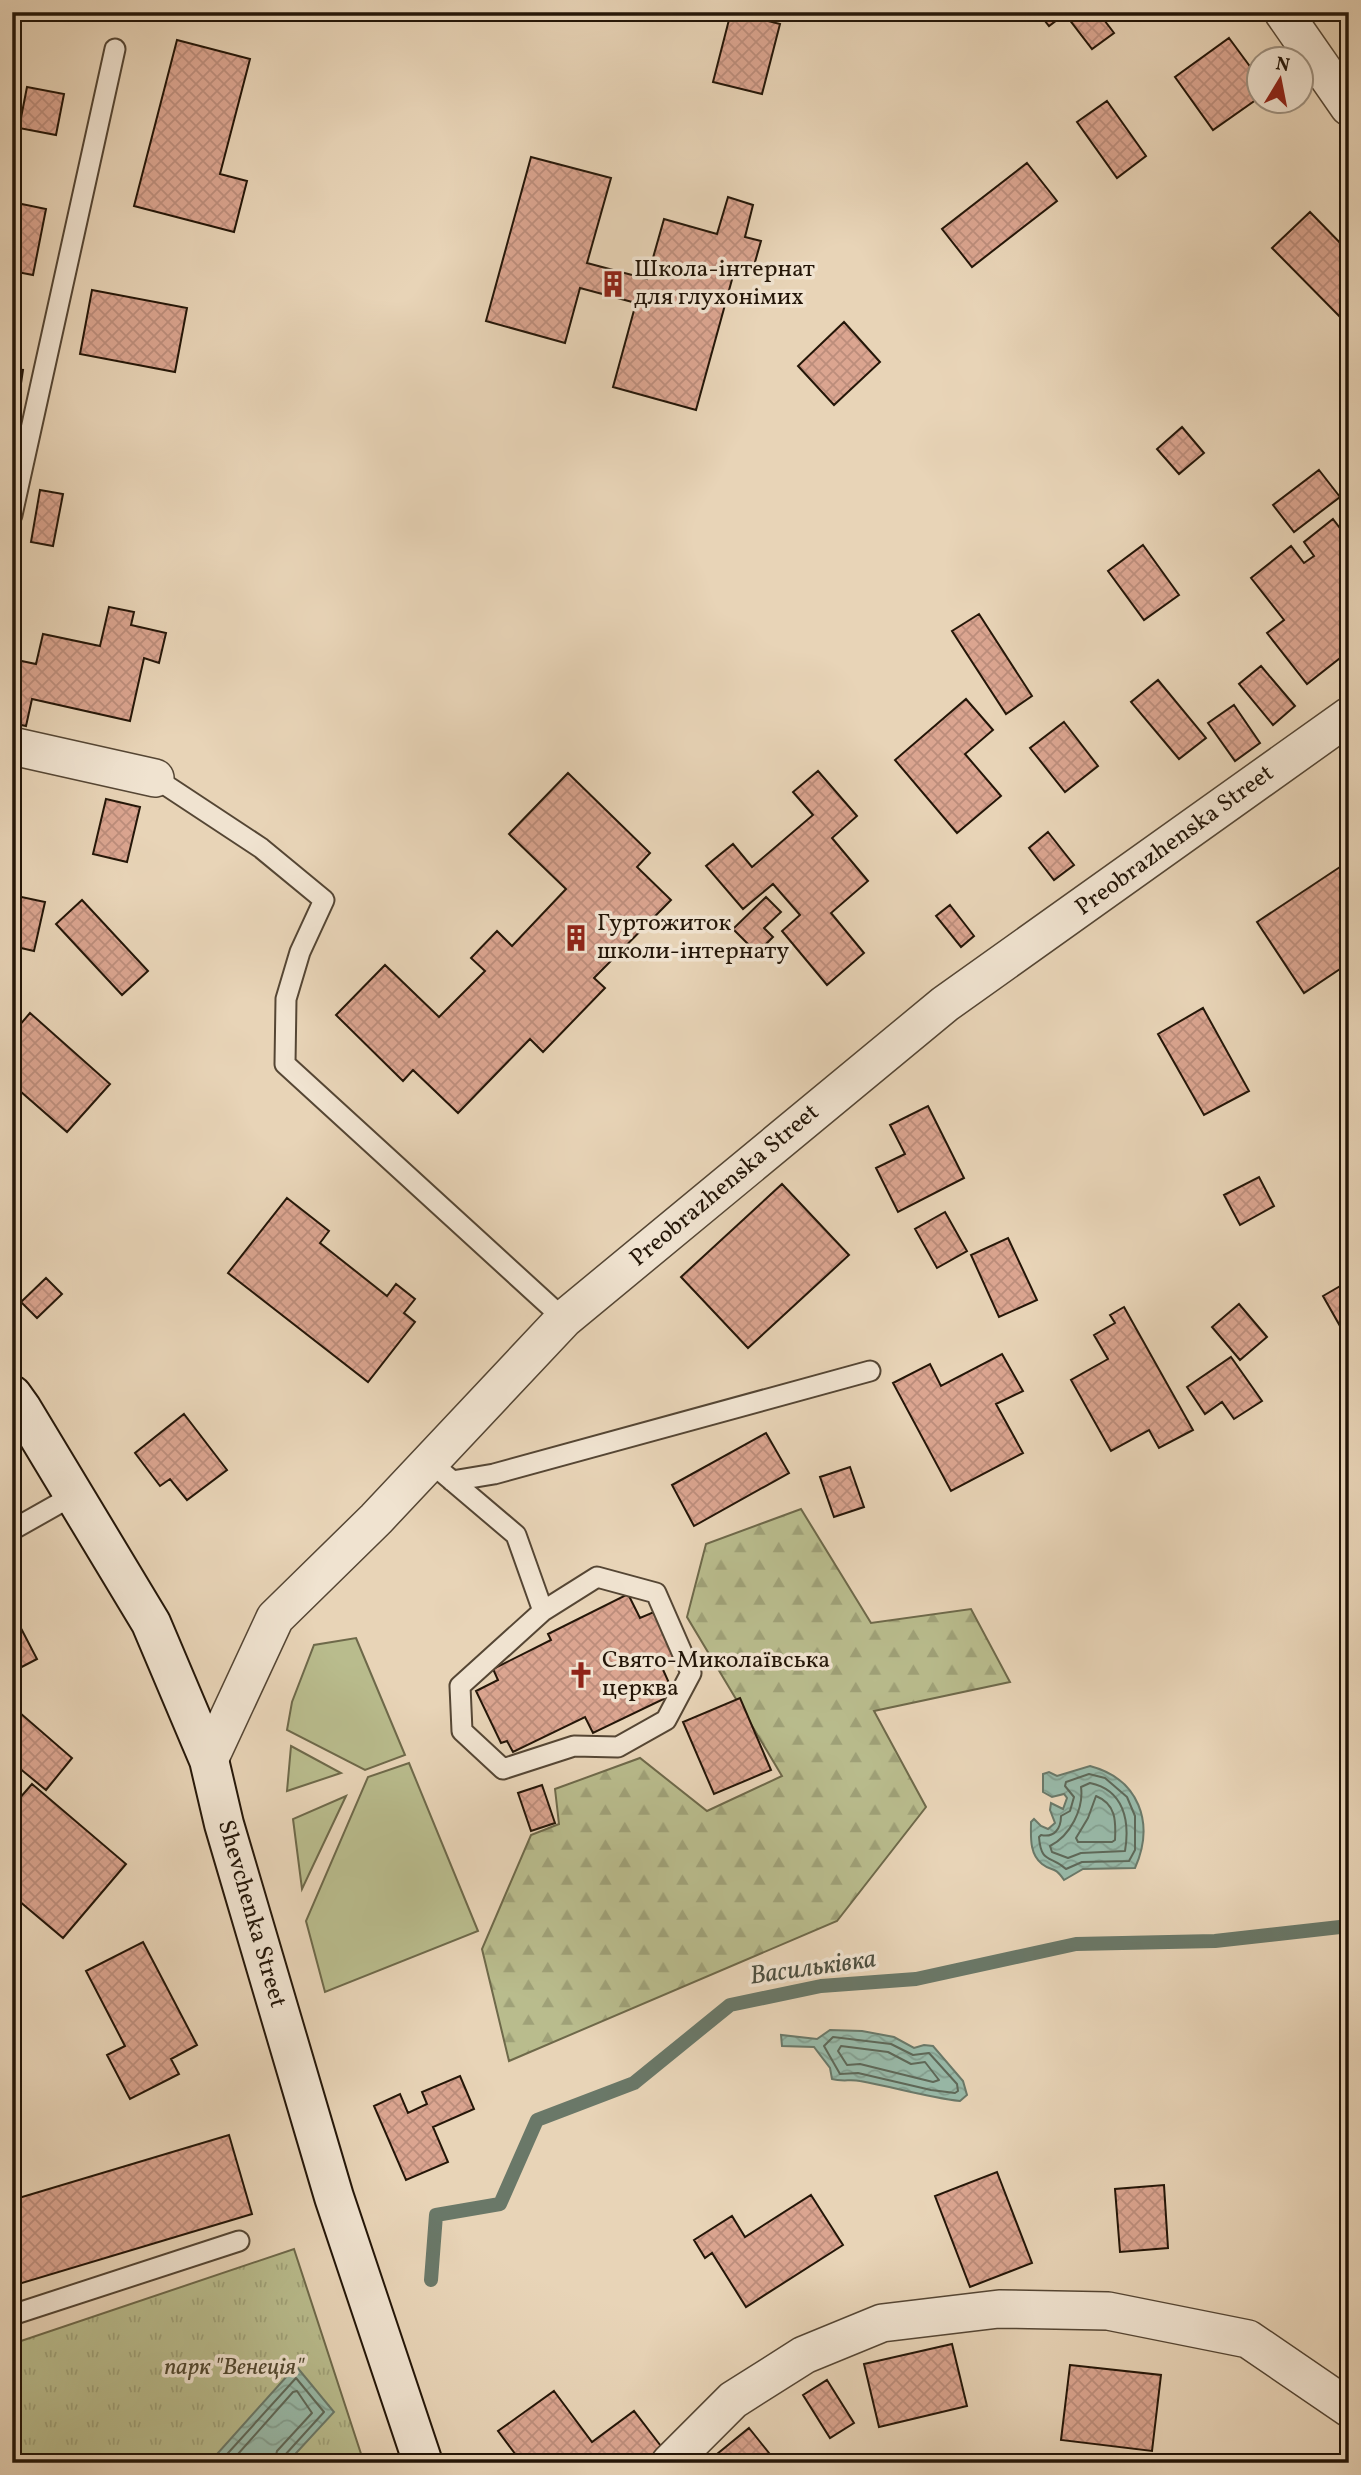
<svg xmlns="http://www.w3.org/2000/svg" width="1361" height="2475" viewBox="0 0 1361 2475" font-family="Vollkorn,serif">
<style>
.grass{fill:#b9bc8d;stroke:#6e694a;stroke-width:2}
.forest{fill:url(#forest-firs);stroke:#6e694a;stroke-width:2}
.park{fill:url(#park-tufts);stroke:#6e694a;stroke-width:2}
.water{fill:url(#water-waves);stroke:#6a7868;stroke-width:2}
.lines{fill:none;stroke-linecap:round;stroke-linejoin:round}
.shore{stroke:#5e6858;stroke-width:2}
.stream{stroke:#6a7868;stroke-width:14}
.building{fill:url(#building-cross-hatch);stroke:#241608;stroke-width:2}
.lane-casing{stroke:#554634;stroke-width:23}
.street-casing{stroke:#554634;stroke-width:40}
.secondary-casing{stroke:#241608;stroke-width:42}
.lane{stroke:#f0e3d0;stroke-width:19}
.street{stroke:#f0e3d0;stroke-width:37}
.secondary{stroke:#f0e3d0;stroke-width:38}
.labels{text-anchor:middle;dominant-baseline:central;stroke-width:7;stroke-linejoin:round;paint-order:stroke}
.poi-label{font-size:24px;fill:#241608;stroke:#f0e3d0;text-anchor:start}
.street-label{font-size:24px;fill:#241608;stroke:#f0e3d0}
.park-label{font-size:24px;font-style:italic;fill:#514830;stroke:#f0e3d0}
.water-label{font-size:26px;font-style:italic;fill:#4d4f40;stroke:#f0e3d0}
</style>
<defs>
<pattern id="forest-firs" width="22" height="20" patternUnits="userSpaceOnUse" patternTransform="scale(1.75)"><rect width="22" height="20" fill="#b9bc8d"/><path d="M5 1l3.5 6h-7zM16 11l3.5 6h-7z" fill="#9fa178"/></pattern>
<pattern id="park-tufts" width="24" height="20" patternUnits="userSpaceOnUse" patternTransform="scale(1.75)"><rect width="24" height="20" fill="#b9bc8d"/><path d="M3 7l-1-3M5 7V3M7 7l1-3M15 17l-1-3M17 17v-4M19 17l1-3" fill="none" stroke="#9fa178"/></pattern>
<pattern id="water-waves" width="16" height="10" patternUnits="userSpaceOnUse" patternTransform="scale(1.75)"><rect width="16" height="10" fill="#98b9a8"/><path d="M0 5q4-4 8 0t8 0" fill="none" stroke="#839e8f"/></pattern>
<pattern id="building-cross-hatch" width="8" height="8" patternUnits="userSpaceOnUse" patternTransform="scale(1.75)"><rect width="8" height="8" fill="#dba590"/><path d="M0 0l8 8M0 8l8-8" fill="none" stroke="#bc8d7b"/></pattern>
</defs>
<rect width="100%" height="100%" fill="#e8d4b7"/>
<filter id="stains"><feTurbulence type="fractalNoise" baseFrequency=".00286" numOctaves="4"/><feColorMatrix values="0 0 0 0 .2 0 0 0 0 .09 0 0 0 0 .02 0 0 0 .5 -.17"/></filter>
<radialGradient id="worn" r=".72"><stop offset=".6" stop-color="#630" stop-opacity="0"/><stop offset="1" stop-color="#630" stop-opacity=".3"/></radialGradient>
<path class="grass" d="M356,1638L405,1755L365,1770L287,1730L292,1702L314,1645Z
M291,1746L341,1773L287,1791Z
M409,1763L478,1931L325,1992L306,1921L368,1777Z
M346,1796L302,1889L293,1819Z"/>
<path class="forest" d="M801,1509L871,1623L971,1609L1010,1682L874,1711L926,1807L837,1921L509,2061L482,1949L531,1835L559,1824L555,1789L640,1758L707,1811L782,1776L687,1617L706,1544Z"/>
<path class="park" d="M294,2249L364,2463H12V2344Z"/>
<path class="water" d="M1090,1766C1139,1779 1155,1823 1135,1868L1083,1869L1064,1880C1054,1865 1052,1872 1042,1864C1029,1854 1031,1836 1031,1822L1034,1819L1041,1826L1048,1829L1055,1823L1050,1810L1051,1803L1063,1809L1067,1798L1064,1794L1052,1797L1043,1792V1774L1049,1772L1057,1776Z
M830,2030L862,2031L894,2037L914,2048L924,2045L933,2046L963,2081L967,2095L960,2101C926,2097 894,2087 860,2081C851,2079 842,2082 832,2079L830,2068L814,2047L782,2046L781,2035L817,2039Z
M296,2366L334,2412L287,2463H209Z"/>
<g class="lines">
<path class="shore" d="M1089,1774L1105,1778L1127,1797L1135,1816V1850L1129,1861L1082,1862L1066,1869C1051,1855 1041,1864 1039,1837L1041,1835C1054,1838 1061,1829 1061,1816L1070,1811L1074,1797L1065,1786L1066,1782Z
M1090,1783C1124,1790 1130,1821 1125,1851L1081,1853L1068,1858L1052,1852L1050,1846C1070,1836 1084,1809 1081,1787Z
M1096,1796C1116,1804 1116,1821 1115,1840L1112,1842H1078L1076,1838L1088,1818Z
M833,2037L891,2044L913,2055L929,2053L957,2084L958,2091L955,2093L931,2090L858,2073L840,2074L824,2046Z
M841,2046L888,2052L911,2064L925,2062L939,2080L933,2082L860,2064L847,2065L838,2051Z
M219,2463L296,2378L324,2412L285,2455L283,2463
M230,2463L293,2392L297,2391L312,2413L277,2451L274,2463"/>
<path class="stream" d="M431,2280L436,2215L500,2204L537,2120L634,2083L730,2005L821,1986L916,1979L1076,1944L1215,1941L1349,1926"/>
</g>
<path class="building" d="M731,12L780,24L762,94L713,82Z
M1038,12H1098L1114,33L1092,49L1065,14L1049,26Z
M1229,38L1260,80V97L1213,130L1175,77Z
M177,40L250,59L220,174L247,181L234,232L134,206Z
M27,87L64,94L56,135L19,128Z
M1107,101L1146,156L1117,178L1077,122Z
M531,157L611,178L587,263L647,279L664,219L717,234L728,197L753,205L745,237L761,241L753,269L736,265L696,410L613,387L636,303L580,288L565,343L486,321Z
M1027,163L1057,201L972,267L942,229Z
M12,202L46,209L33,275L12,271Z
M1310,212L1349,252V326L1272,248Z
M92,290L187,308L175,372L80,354Z
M844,322L880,362L834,405L798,366Z
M12,369L23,370L16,417L12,416Z
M1182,427L1204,453L1179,474L1157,449Z
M1319,470L1340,497L1294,532L1273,505Z
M40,490L63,494L53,546L31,542Z
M1333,519L1346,536L1349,535V651L1307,684L1267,633L1284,620L1251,578L1291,546L1304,563L1314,556L1304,542Z
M1143,545L1179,595L1144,620L1108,571Z
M109,607L134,612L131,625L166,633L159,663L144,658L130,721L32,699L26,726L12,723V659L36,664L43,634L100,646Z
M979,614L1032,696L1006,714L952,631Z
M1261,666L1295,706L1273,725L1239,684Z
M1158,680L1206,738L1179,759L1131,702Z
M966,699L993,730L965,754L1001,796L957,833L895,760Z
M1234,705L1260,743L1235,761L1208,723Z
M1064,722L1098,766L1065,792L1030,748Z
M818,771L857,816L832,838L868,881L831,913L864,953L827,985L782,931L800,915L773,884L743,909L706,866L733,844L752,867L813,815L793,792Z
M568,773L650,853L637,867L671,900L594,978L605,988L543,1052L530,1039L458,1113L413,1070L403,1081L336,1015L385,965L439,1017L485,971L471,958L497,931L512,946L566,889L509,834Z
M106,799L140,807L127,862L93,854Z
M1048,832L1074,865L1054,880L1029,848Z
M1349,861V963L1304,993L1257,922Z
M12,895L45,902L34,951L12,946Z
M766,897L781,912L764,928L773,937L757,953L733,929Z
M82,900L148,971L122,995L56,924Z
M950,905L974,936L961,947L936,916Z
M1203,1008L1249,1091L1204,1115L1158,1034Z
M30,1013L110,1084L67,1132L12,1084V1034Z
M928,1106L964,1178L898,1212L876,1168L905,1154L890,1125Z
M1259,1177L1274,1206L1240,1225L1224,1195Z
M782,1184L849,1255L748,1348L681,1277Z
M287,1198L329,1231L320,1243L387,1296L396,1284L415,1299L404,1313L415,1322L368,1382L228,1273Z
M945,1212L967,1251L937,1268L915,1229Z
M1008,1238L1037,1300L999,1317L971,1255Z
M46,1278L62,1294L37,1318L21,1302Z
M1349,1281V1342L1323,1296Z
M1239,1304L1267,1337L1240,1360L1212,1327Z
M1124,1307L1193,1430L1159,1448L1149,1430L1111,1451L1071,1380L1108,1359L1094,1335L1115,1323L1110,1315Z
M1002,1354L1023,1391L996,1404L1023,1453L951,1491L893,1383L930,1364L941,1386Z
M1231,1357L1262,1401L1234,1419L1222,1402L1205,1414L1187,1387Z
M184,1414L227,1470L187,1500L170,1479L160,1486L135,1453Z
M766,1433L789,1473L694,1526L672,1485Z
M850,1467L864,1507L834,1517L820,1477Z
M628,1594L640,1618L654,1612L676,1656L660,1663L674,1694L593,1733L585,1717L513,1752L507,1741L501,1743L476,1691L498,1680L493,1669L551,1640L548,1634Z
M12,1611L37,1659L12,1672Z
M740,1698L771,1770L714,1794L683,1722Z
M12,1706L72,1758L46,1790L18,1767L12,1773Z
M32,1784L126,1864L63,1938L12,1895V1875L20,1866L12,1860V1807Z
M542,1785L555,1823L531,1831L518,1793Z
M143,1942L197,2045L171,2059L179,2074L130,2099L107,2055L125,2046L86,1971Z
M460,2076L474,2109L433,2127L448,2162L406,2180L374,2106L400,2094L408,2113L427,2104L422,2092Z
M229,2135L252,2214L12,2286V2200Z
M997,2172L1032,2263L970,2287L935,2196Z
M1164,2185L1168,2248L1120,2252L1115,2189Z
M811,2195L843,2245L746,2307L712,2253L705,2258L694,2240L732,2216L745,2237Z
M952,2344L967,2406L879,2427L864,2364Z
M1070,2365L1161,2375L1152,2451L1061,2440Z
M827,2380L854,2423L830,2438L803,2395Z
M554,2391L592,2442L634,2411L667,2454L656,2463H522L498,2431Z
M749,2428L777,2463H706Z"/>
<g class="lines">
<defs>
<path id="lane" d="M12,515L115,49
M155,778L261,848L324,900L300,952L286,999L285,1064L564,1319
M430,1462L516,1535L543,1611L460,1686L462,1731L503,1769L574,1746L618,1747L666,1720L691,1673L656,1593L597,1577L543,1611
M452,1481L494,1474L870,1371
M12,1530L74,1495
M12,2315L239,2241"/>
<path id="street" d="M1283,12L1349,107
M12,746L155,778
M209,1760L275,1618L376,1519L564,1319L945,1004L1349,716
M670,2463L733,2400L804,2355L882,2323L999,2309L1108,2311L1248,2339L1349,2408"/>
<path id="secondary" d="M12,1395L22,1409L151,1623L209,1760L224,1824L334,2197L423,2463"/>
</defs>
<use href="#lane" class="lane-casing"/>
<use href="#street" class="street-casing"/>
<use href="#secondary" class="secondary-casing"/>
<use href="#lane" class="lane"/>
<use href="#street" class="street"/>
<use href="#secondary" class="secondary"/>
</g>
<defs>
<symbol id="building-bare" viewBox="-9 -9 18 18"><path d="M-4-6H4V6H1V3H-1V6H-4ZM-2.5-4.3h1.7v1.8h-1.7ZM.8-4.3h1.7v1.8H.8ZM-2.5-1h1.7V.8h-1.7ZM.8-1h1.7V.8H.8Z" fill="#8f2418" stroke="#f0e3d0" stroke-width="2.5" paint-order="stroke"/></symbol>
<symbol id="church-bare" viewBox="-9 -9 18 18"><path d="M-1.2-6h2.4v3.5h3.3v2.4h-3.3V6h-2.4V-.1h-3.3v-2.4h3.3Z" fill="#8f2418" stroke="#f0e3d0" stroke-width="2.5" paint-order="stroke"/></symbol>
</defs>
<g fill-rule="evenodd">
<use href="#building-bare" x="594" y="265" width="38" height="38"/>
<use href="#building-bare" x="557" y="919" width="38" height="38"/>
<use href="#church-bare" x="562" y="1656" width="38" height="38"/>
</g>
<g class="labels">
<g class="poi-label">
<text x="634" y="270">Школа-інтернат<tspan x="634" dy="28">для глухонімих</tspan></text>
<text x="597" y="924">Гуртожиток<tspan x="597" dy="28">школи-інтернату</tspan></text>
<text x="602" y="1661">Свято-Миколаївська<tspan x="602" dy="28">церква</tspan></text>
</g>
<g class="street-label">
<text transform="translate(1175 841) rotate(-36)">Preobrazhenska Street</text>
<text transform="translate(725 1186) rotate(-40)">Preobrazhenska Street</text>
<text transform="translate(251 1914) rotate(74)">Shevchenka Street</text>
</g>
<g class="park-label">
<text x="234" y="2368">парк "Венеція"</text>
</g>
<g class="water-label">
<text transform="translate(813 1968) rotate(-8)">Васильківка</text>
</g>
</g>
<rect width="1361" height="2475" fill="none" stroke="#e8d4b7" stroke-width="42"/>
<rect x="14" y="14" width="1333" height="2447" fill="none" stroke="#241608" stroke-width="3.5"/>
<rect x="21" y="21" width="1319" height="2433" fill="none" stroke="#241608" stroke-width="2"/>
<g transform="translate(1280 80) rotate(10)"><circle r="33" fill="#f0e3d0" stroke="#9e9180" stroke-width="2"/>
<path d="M0-5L12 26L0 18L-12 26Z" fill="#8f2418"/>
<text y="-10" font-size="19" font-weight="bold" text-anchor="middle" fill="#241608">N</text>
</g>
<rect width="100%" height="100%" filter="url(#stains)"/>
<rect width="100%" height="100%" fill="url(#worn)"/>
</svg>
